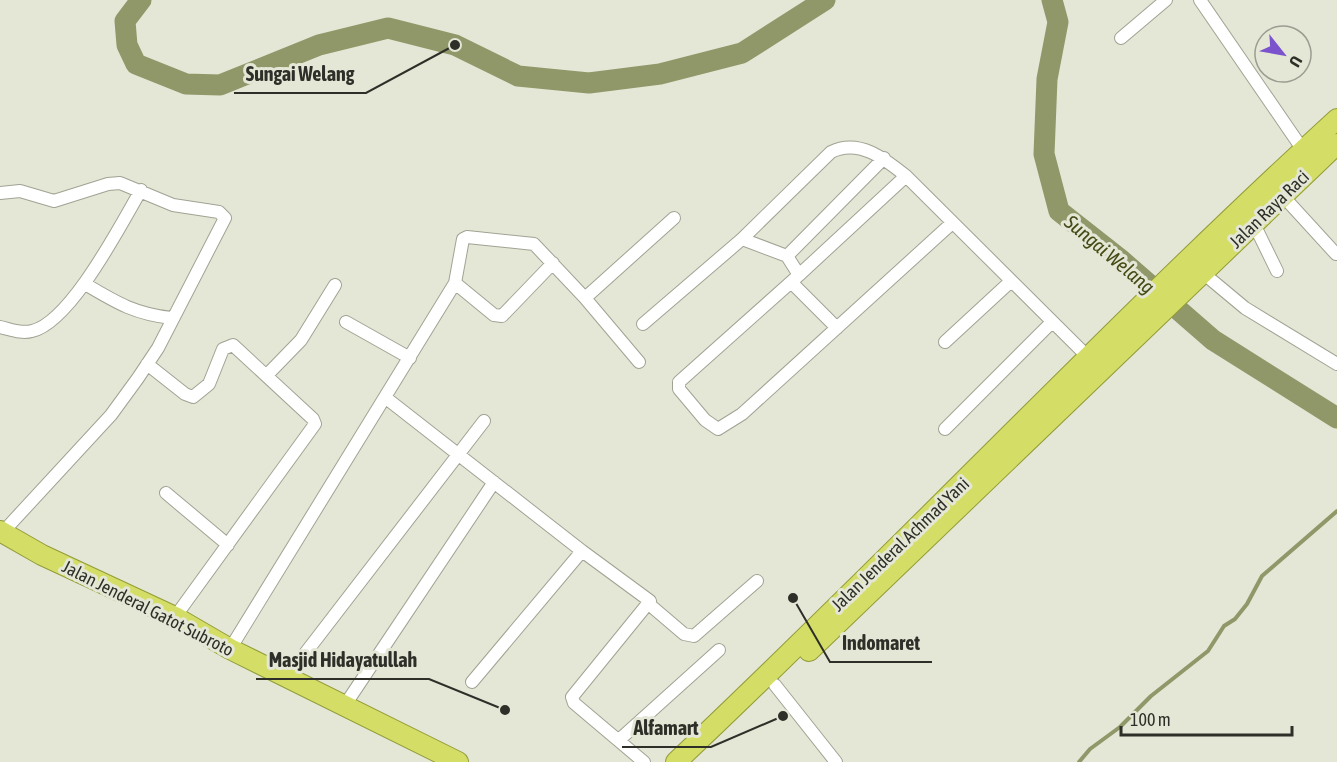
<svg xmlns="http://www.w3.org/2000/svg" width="1337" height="762" viewBox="0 0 1337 762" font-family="'Asap Condensed',sans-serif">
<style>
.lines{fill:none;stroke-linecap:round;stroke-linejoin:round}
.stream{stroke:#909769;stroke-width:4}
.river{stroke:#909769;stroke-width:21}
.minor-casing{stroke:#a0a393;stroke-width:14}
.trunk-casing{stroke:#939c38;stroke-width:22}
.minor{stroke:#fff;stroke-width:12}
.trunk{stroke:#d4de67;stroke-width:20}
.labels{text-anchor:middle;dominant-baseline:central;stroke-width:6;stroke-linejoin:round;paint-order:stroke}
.street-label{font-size:18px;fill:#2e2f28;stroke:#e4e7d6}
.water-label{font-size:20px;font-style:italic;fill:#464b15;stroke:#e4e7d6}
.leader{fill:none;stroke:#2e2f28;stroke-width:2}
.callout-dot{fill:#2e2f28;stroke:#e4e7d6;stroke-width:2}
.callout-label{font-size:20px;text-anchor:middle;font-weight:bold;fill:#2e2f28;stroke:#e4e7d6;stroke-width:6;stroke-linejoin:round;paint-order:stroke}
</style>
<rect width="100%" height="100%" fill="#e4e7d6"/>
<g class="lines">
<path class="stream" d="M1079,762L1090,749L1120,727L1151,696L1208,651L1224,626L1235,619L1247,604L1262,576L1337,511"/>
<path class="river" d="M141,0L125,21L127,45L136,64L186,84L220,85L319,45L388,28L455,45L518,76L589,83L660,74L742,53L825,0
M1052,0L1058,22L1047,79L1044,154L1059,211L1120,259L1213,340L1337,418"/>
<defs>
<path id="minor" d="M1200,0L1303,150
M1121,38L1166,0
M0,193L20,191L54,201L108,184L120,183L173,205L219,212L225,218L158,348L138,378L111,415L3,532
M1282,195L1336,254
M1253,222L1277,271
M742,239L787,256L799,275L679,382V389L705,420L718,429L742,414L951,224
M787,256L884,158
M1203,273L1245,308L1337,364
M799,275L906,176
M455,283L494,315L502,316L553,263
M792,283L837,328
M85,284C117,303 135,314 172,318
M585,298L639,362
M346,322L410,358
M643,324L742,239L831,152C859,138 885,159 906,176L1087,356
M0,327C10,329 21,334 32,331C71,322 121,224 141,190
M945,342L1010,282
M147,364L185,394L193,397L209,384L223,349L233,345L313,419L315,424L175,617
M267,375L301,340L335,285
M386,398L582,551L650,601L572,697L574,703L644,762
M945,429L1051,323
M166,493L228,545
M650,605L684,634L694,636L757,581
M230,649L455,283L463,239L467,237L534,244L585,298L674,218
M287,677L484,421
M472,682L582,551
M775,685L836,762
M345,705L494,482
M619,740L719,650"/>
<path id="trunk" d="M0,531L42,555L175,617L230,649L458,762
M809,651L1337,144
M676,762C900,551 1110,327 1337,119"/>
</defs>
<use href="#minor" class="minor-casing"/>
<use href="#trunk" class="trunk-casing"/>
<use href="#minor" class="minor"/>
<use href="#trunk" class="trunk"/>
</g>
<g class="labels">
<g class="street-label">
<text transform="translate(1269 209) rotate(-44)">Jalan Raya Raci</text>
<text transform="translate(900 544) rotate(-44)">Jalan Jenderal Achmad Yani</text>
<text transform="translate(148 608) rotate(27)">Jalan Jenderal Gatot Subroto</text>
</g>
<g class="water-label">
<text transform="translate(1110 254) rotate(40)">Sungai Welang</text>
</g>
</g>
<path class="leader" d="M455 45L366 93H234M793 598L830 662H932M505 710L429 679H256M783 716L711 747H622"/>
<g class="callout-dot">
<circle cx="455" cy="45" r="6"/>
<circle cx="793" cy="598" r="6"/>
<circle cx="505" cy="710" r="6"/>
<circle cx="783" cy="716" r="6"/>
</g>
<g class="callout-label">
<text x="300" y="81">Sungai Welang</text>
<text x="881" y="650">Indomaret</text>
<text x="343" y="667">Masjid Hidayatullah</text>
<text x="666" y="735">Alfamart</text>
</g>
<g transform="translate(1283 54) rotate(121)"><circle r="28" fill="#e4e7d6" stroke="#9b9d90" stroke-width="1.5"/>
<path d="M0-4.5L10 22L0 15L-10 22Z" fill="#7b53cd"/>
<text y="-9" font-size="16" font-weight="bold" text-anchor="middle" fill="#2e2f28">U</text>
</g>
<path d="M1121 726v9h171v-9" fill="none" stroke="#2e2f28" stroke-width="3"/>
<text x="1130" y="726" font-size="18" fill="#2e2f28" stroke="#e4e7d6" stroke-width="4.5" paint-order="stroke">100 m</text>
</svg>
